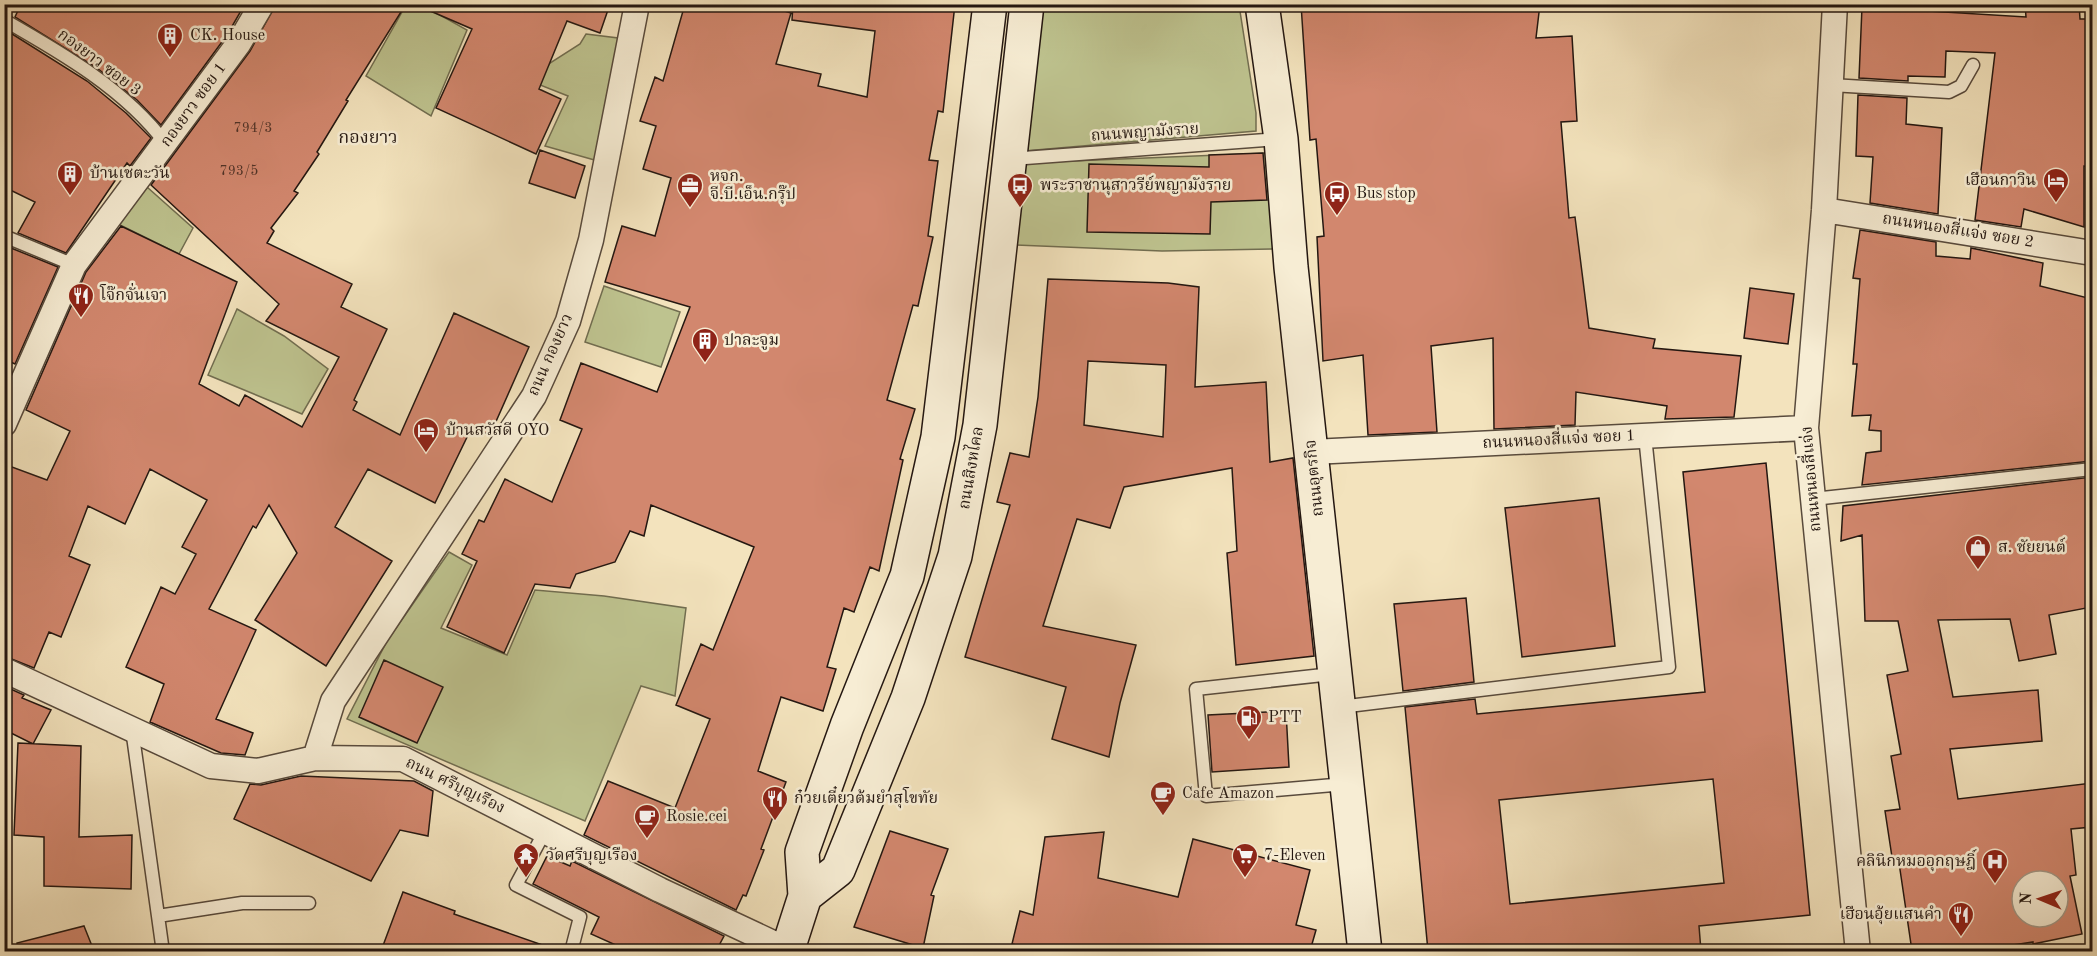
<svg xmlns="http://www.w3.org/2000/svg" width="2097" height="956" viewBox="0 0 2097 956" font-family="'Old Standard TT','Noto Serif Thai',serif">
<style>
.green{fill:#bec38f;stroke:#716d50;stroke-width:1.5}
.building{fill:#d2876e;stroke:#241711;stroke-width:1.5;fill-rule:evenodd}
.lines{fill:none;stroke-linecap:round;stroke-linejoin:round}
.service-casing{stroke:#584a3c;stroke-width:15}
.minor-casing{stroke:#584a3c;stroke-width:27}
.secondary-casing{stroke:#241711;stroke-width:36}
.service{stroke:#f7edd4;stroke-width:12}
.minor{stroke:#f7edd4;stroke-width:24}
.secondary{stroke:#f7edd4;stroke-width:33}
.labels{text-anchor:middle;dominant-baseline:central;stroke-width:5;stroke-linejoin:round;paint-order:stroke}
.number-label{font-size:14px;fill:#503328}
.poi-label{font-size:16px;fill:#241711;stroke:#f7edd4;text-anchor:start}
.street-label{font-size:16px;fill:#241711;stroke:#f7edd4}
.neighbourhood-label{font-size:18px;fill:#241711;stroke:#f7edd4}
</style>
<rect width="100%" height="100%" fill="#f3e3bd"/>
<filter id="stains"><feTurbulence type="fractalNoise" baseFrequency=".00333" numOctaves="4"/><feColorMatrix values="0 0 0 0 .2 0 0 0 0 .09 0 0 0 0 .02 0 0 0 .5 -.17"/></filter>
<radialGradient id="worn" r=".72"><stop offset=".6" stop-color="#630" stop-opacity="0"/><stop offset="1" stop-color="#630" stop-opacity=".3"/></radialGradient>
<path class="green" d="M406,5H422L467,30L431,116L366,76Z
M1044,5H1239L1256,113V131L1024,151Z
M586,34L618,38L598,161L545,146L568,96L535,83L550,63L580,44Z
M1268,153L1274,249L1162,251L1014,245L1023,163Z
M147,187L193,228L179,254L116,223Z
M604,286L680,312L661,367L585,342Z
M237,309L284,336L328,369L302,414L208,375Z
M449,552L472,565L441,628L507,655L535,590L604,596L686,608L675,696L641,686L585,821L347,719L387,641Z"/>
<path class="building" d="M21,4H245L227,35L161,125L137,100L97,68L15,17Z
M276,4H406L346,100L348,101L317,152L319,154L294,191L298,193L271,228L274,231L267,243L352,284L341,307L387,329L354,400L357,402L353,410L400,435L454,313L529,347L490,435L472,427L435,503L368,469L335,527L392,561L326,666L255,620L297,553L269,505L256,528L253,526L209,609L256,630L216,719L253,733L245,755L221,753L150,722L164,684L126,667L161,587L175,594L196,554L182,547L207,500L150,469L125,524L88,506L69,556L90,565L61,637L49,632L34,668L4,656V464L47,480L70,431L26,410L86,272L121,226L237,282L199,384L239,406L245,395L302,427L339,357L266,321L279,304L151,185L250,51Z
M414,4H610L600,33L567,21L539,89L561,99L536,154L436,108L472,29Z
M685,4H762L791,13L776,64L821,74L818,86L867,97L875,31L792,20L793,4H955L943,112L938,111L929,160L938,161L928,236L933,237L918,306L913,305L887,400L915,409L900,459L903,460L879,571L870,567L854,612L844,608L827,667L836,669L823,711L781,697L758,771L786,782L761,849L764,850L746,896L743,895L736,910L584,835L608,781L675,808L710,719L676,705L701,644L713,650L754,547L651,505L644,536L630,531L615,562L576,574L570,588L535,584L504,653L447,627L477,561L462,554L479,520L484,522L505,479L552,502L582,429L560,420L581,363L657,392L690,307L605,282L622,226L655,236L671,178L643,169L656,126L640,121L655,77L663,81Z
M1301,4H1540L1536,38L1572,36L1577,121L1561,122L1569,218L1575,217L1589,328L1655,339L1653,348L1741,356L1734,417L1665,419L1667,406L1576,392L1575,425L1494,429L1493,338L1431,346L1437,432L1368,435L1363,355L1323,361L1317,237L1324,236L1316,139L1310,140Z
M2025,4H2079L2080,19H2092V167L2084,166V227L2024,209L2021,227L1975,220L1995,53L1946,51L1945,77L1908,76V81L1859,78L1862,7L2026,17Z
M9,32L87,81L126,113L151,138L130,166L127,163L66,253L18,233L35,202L4,187V41Z
M1858,95L1907,98L1906,124L1942,128L1938,214L1870,203L1873,157L1856,156Z
M540,150L585,166L575,198L529,183Z
M1263,153L1267,200L1211,202L1210,234L1087,232L1089,164L1209,167V155Z
M1860,230L1936,242V256L1970,259L1971,248L2043,263L2040,286L2092,299V461L1862,485L1866,453L1881,451V431L1869,430L1871,415L1852,416L1857,364H1853L1860,279L1853,278Z
M11,248L58,267L15,364L4,359V261Z
M1048,279L1168,283L1199,287L1195,387L1266,382L1270,462L1293,458L1314,656L1236,665L1227,553L1237,551L1232,468L1124,487L1110,528L1077,519L1043,626L1136,645L1120,703L1109,757L1052,739L1066,687L965,657L1010,505L997,502L1010,453L1029,457L1038,397ZM1088,361L1166,365L1163,437L1084,425Z
M1750,288L1794,294L1788,344L1744,338Z
M1766,463L1810,915L1699,926L1701,951H1428L1405,707L1475,699L1477,714L1705,692L1683,472ZM1713,779L1724,883L1510,904L1499,800Z
M2092,477V607L2049,615L2056,654L2019,661L2010,619L1938,620L1953,697L2038,690L2042,741L1950,749L1958,799L2092,783V827L2071,829L2076,875L2070,876L2082,934L2033,944V942L1975,951H1912L1898,856L1892,857L1885,811L1900,809L1891,756L1901,754L1887,675L1908,671L1898,621H1865L1862,535L1841,541L1843,506ZM2022,881H2058V917H2022Z
M1599,498L1615,646L1522,657L1505,508Z
M1466,598L1474,682L1403,691L1394,604Z
M384,660L443,687L417,743L359,717Z
M4,686L24,695L22,698L51,710L33,744L9,732L4,740Z
M1286,711L1289,767L1212,772L1208,715Z
M18,743L81,746L79,837L132,835L131,889L44,886V837L14,835Z
M301,776L414,781L433,791L428,836L400,830L371,881L234,819L250,784L261,785Z
M890,831L948,849L931,895L934,896L923,948L854,927Z
M1104,832L1098,878L1178,897L1193,839L1310,870L1296,925L1316,930L1310,951H1038L1012,944L1020,911L1033,915L1045,837Z
M547,856L570,866L572,861L724,936L716,951H629L591,934L599,917L533,884Z
M403,892L455,911L454,914L551,948L550,951H381Z
M84,926L94,951H18L17,943Z"/>
<g class="lines">
<defs>
<path id="service" d="M4,20C62,53 126,90 166,144
M1831,85L1949,92L1961,86L1973,65
M1011,159L1280,139
M4,236L74,265
M1813,499L2092,469
M1332,674L1196,689L1206,796L1345,784
M1340,707L1669,667L1645,436
M132,729L163,952
M545,831L516,885L580,917L571,952
M158,916L242,903H309"/>
<path id="minor" d="M1835,4L1824,210L1806,428L1858,952
M1824,210L2092,253
M4,424L74,265L239,43L262,4
M1312,452L1806,428
M4,670L211,766L258,771L315,758L403,759L660,890L788,950
M315,758L333,701L534,396L568,321L591,240L637,4"/>
<path id="secondary" d="M1262,4L1281,139L1291,267L1365,952
M805,896L838,870L908,698L955,556L980,425L1027,4
M787,952L805,896L802,852L847,726L907,576L938,437L990,4"/>
</defs>
<use href="#service" class="service-casing"/>
<use href="#minor" class="minor-casing"/>
<use href="#secondary" class="secondary-casing"/>
<use href="#service" class="service"/>
<use href="#minor" class="minor"/>
<use href="#secondary" class="secondary"/>
</g>
<defs>
<symbol id="building-pin" viewBox="-11 -11 22 30"><path d="M0 17L-7.5 6A9.5 9.5 0 1 1 7.5 6Z" fill="#8f2418" stroke="#f7edd4"/><path d="M-4-6H4V6H1V3H-1V6H-4ZM-2.5-4.3h1.7v1.8h-1.7ZM.8-4.3h1.7v1.8H.8ZM-2.5-1h1.7V.8h-1.7ZM.8-1h1.7V.8H.8Z" fill="#fff"/></symbol>
<symbol id="hotel-pin" viewBox="-11 -11 22 30"><path d="M0 17L-7.5 6A9.5 9.5 0 1 1 7.5 6Z" fill="#8f2418" stroke="#f7edd4"/><path d="M-6-4.5h1.5V1H6V5H4.5V3h-9V5H-6ZM-4 0a1.8 1.8 0 1 1 3.6 0ZM.5 0V-2.5h3Q6-2.5 6 0Z" fill="#fff"/></symbol>
<symbol id="office-pin" viewBox="-11 -11 22 30"><path d="M0 17L-7.5 6A9.5 9.5 0 1 1 7.5 6Z" fill="#8f2418" stroke="#f7edd4"/><path d="M-6-3h4V-5.5h4V-3h4V5H-6ZM-1-4.5V-3h2v-1.5ZM-6 0V1H6V0Z" fill="#fff"/></symbol>
<symbol id="bus-pin" viewBox="-11 -11 22 30"><path d="M0 17L-7.5 6A9.5 9.5 0 1 1 7.5 6Z" fill="#8f2418" stroke="#f7edd4"/><path d="M-5-6H5V4H4V6H2V4H-2V6H-4V4H-5ZM-3.5-4V0h7V-4ZM-3.5 1.2v1.5H-2V1.2ZM2 1.2v1.5H3.5V1.2Z" fill="#fff"/></symbol>
<symbol id="restaurant-pin" viewBox="-11 -11 22 30"><path d="M0 17L-7.5 6A9.5 9.5 0 1 1 7.5 6Z" fill="#8f2418" stroke="#f7edd4"/><path d="M-5-6h1v4h1v-4h1v4h1v-4h1v5L-1.5 .5V6h-2V.5L-5-1ZM5-6V6H3V1.5H1.5Q1.5-4 5-6Z" fill="#fff"/></symbol>
<symbol id="shop-pin" viewBox="-11 -11 22 30"><path d="M0 17L-7.5 6A9.5 9.5 0 1 1 7.5 6Z" fill="#8f2418" stroke="#f7edd4"/><path d="M-5-2.5h2.3a2.7 3.5 0 0 1 5.4 0H5L5.5 6h-11ZM-1.5-2.5h3a1.5 2.3 0 0 0-3 0Z" fill="#fff"/></symbol>
<symbol id="fuel-pin" viewBox="-11 -11 22 30"><path d="M0 17L-7.5 6A9.5 9.5 0 1 1 7.5 6Z" fill="#8f2418" stroke="#f7edd4"/><path d="M-5.5-6h7V0h2V4h1.3V-2.5L3-4.5l.8-.8L6-3V5H2.5V1h-1V6h-7ZM-4.2-4.7v3.2H.2V-4.7Z" fill="#fff"/></symbol>
<symbol id="cafe-pin" viewBox="-11 -11 22 30"><path d="M0 17L-7.5 6A9.5 9.5 0 1 1 7.5 6Z" fill="#8f2418" stroke="#f7edd4"/><path d="M-5.5-4.5H6V0H3Q3 3.5 0 3.5H-2.5Q-5.5 3.5-5.5 0ZM3-3.2v2h1.7v-2ZM-6 4.5H4V6H-6Z" fill="#fff"/></symbol>
<symbol id="temple-pin" viewBox="-11 -11 22 30"><path d="M0 17L-7.5 6A9.5 9.5 0 1 1 7.5 6Z" fill="#8f2418" stroke="#f7edd4"/><path d="M0-6L5-2H3V0L6.5 2.5H4V6H1.5V3h-3V6H-4V2.5H-6.5L-3 0V-2H-5Z" fill="#fff"/></symbol>
<symbol id="supermarket-pin" viewBox="-11 -11 22 30"><path d="M0 17L-7.5 6A9.5 9.5 0 1 1 7.5 6Z" fill="#8f2418" stroke="#f7edd4"/><path d="M-6-5.5h2.5l.6 2H6L4.5 2H-2.5L-4.4-4H-6ZM-1.5 3.2a1.3 1.3 0 1 0 .1 0ZM3 3.2a1.3 1.3 0 1 0 .1 0Z" fill="#fff"/></symbol>
<symbol id="hospital-pin" viewBox="-11 -11 22 30"><path d="M0 17L-7.5 6A9.5 9.5 0 1 1 7.5 6Z" fill="#8f2418" stroke="#f7edd4"/><path d="M-5-5h3v3.5h4V-5h3V5h-3V1.5h-4V5h-3Z" fill="#fff"/></symbol>
</defs>
<g fill-rule="evenodd">
<use href="#building-pin" x="155" y="21" width="30" height="40"/>
<use href="#building-pin" x="55" y="159" width="30" height="40"/>
<use href="#hotel-pin" x="2041" y="166" width="30" height="40"/>
<use href="#office-pin" x="675" y="171" width="30" height="40"/>
<use href="#bus-pin" x="1005" y="171" width="30" height="40"/>
<use href="#bus-pin" x="1322" y="179" width="30" height="40"/>
<use href="#restaurant-pin" x="66" y="281" width="30" height="40"/>
<use href="#building-pin" x="690" y="326" width="30" height="40"/>
<use href="#hotel-pin" x="411" y="416" width="30" height="40"/>
<use href="#shop-pin" x="1963" y="533" width="30" height="40"/>
<use href="#fuel-pin" x="1234" y="703" width="30" height="40"/>
<use href="#cafe-pin" x="1148" y="779" width="30" height="40"/>
<use href="#restaurant-pin" x="760" y="784" width="30" height="40"/>
<use href="#cafe-pin" x="632" y="802" width="30" height="40"/>
<use href="#temple-pin" x="511" y="841" width="30" height="40"/>
<use href="#supermarket-pin" x="1230" y="841" width="30" height="40"/>
<use href="#hospital-pin" x="1980" y="847" width="30" height="40"/>
<use href="#restaurant-pin" x="1946" y="900" width="30" height="40"/>
</g>
<g class="labels">
<g class="number-label">
<text x="253" y="128">794/3</text>
<text x="239" y="171">793/5</text>
</g>
<g class="poi-label">
<text x="190" y="36">CK. House</text>
<text x="90" y="174">บ้านเชตะวัน</text>
<text x="710" y="177">หจก.<tspan x="710" dy="18">จี.บี.เอ็น.กรุ๊ป</tspan></text>
<text x="2036" y="181" text-anchor="end">เฮือนกาวิน</text>
<text x="1040" y="186">พระราชานุสาวรีย์พญามังราย</text>
<text x="1356" y="194">Bus stop</text>
<text x="100" y="296">โจ๊กจั่นเจา</text>
<text x="724" y="341">ปาละจูม</text>
<text x="446" y="431">บ้านสวัสดี OYO</text>
<text x="1998" y="548">ส. ชัยยนต์</text>
<text x="1268" y="718">PTT</text>
<text x="1182" y="794">Cafe Amazon</text>
<text x="794" y="799">ก๋วยเตี๋ยวต้มยำสุโขทัย</text>
<text x="666" y="817">Rosie.cei</text>
<text x="546" y="856">วัดศรีบุญเรือง</text>
<text x="1264" y="856">7-Eleven</text>
<text x="1976" y="862" text-anchor="end">คลินิกหมออุกฤษฎิ์</text>
<text x="1942" y="915" text-anchor="end">เฮือนอุ้ยแสนคำ</text>
</g>
<g class="street-label">
<text transform="translate(99 63) rotate(37)">กองยาว ซอย 3</text>
<text transform="translate(194 105) rotate(-54)">กองยาว ซอย 1</text>
<text transform="translate(1145 133) rotate(-4)">ถนนพญามังราย</text>
<text transform="translate(1958 231) rotate(9)">ถนนหนองสี่แจ่ง ซอย 2</text>
<text transform="translate(551 355) rotate(-66)">ถนน กองยาว</text>
<text transform="translate(1559 440) rotate(-3)">ถนนหนองสี่แจ่ง ซอย 1</text>
<text transform="translate(972 468) rotate(-80)">ถนนสิงหไคล</text>
<text transform="translate(1315 478) rotate(-96)">ถนนอุตรกิจ</text>
<text transform="translate(1812 479) rotate(-95)">ถนนหนองสี่แจ่ง</text>
<text transform="translate(455 786) rotate(26)">ถนน ศรีบุญเรือง</text>
</g>
<g class="neighbourhood-label">
<text x="368" y="138">กองยาว</text>
</g>
</g>
<rect width="2097" height="956" fill="none" stroke="#f3e3bd" stroke-width="24"/>
<rect x="6" y="6" width="2085" height="944" fill="none" stroke="#241711" stroke-width="3"/>
<rect x="12" y="12" width="2073" height="932" fill="none" stroke="#241711" stroke-width="1.5"/>
<g transform="translate(2040 899) rotate(272)"><circle r="28" fill="#f7edd4" stroke="#a39786" stroke-width="1.5"/>
<path d="M0-4.5L10 22L0 15L-10 22Z" fill="#8f2418"/>
<text y="-9" font-size="16" font-weight="bold" text-anchor="middle" fill="#241711">N</text>
</g>
<rect width="100%" height="100%" filter="url(#stains)"/>
<rect width="100%" height="100%" fill="url(#worn)"/>
</svg>
